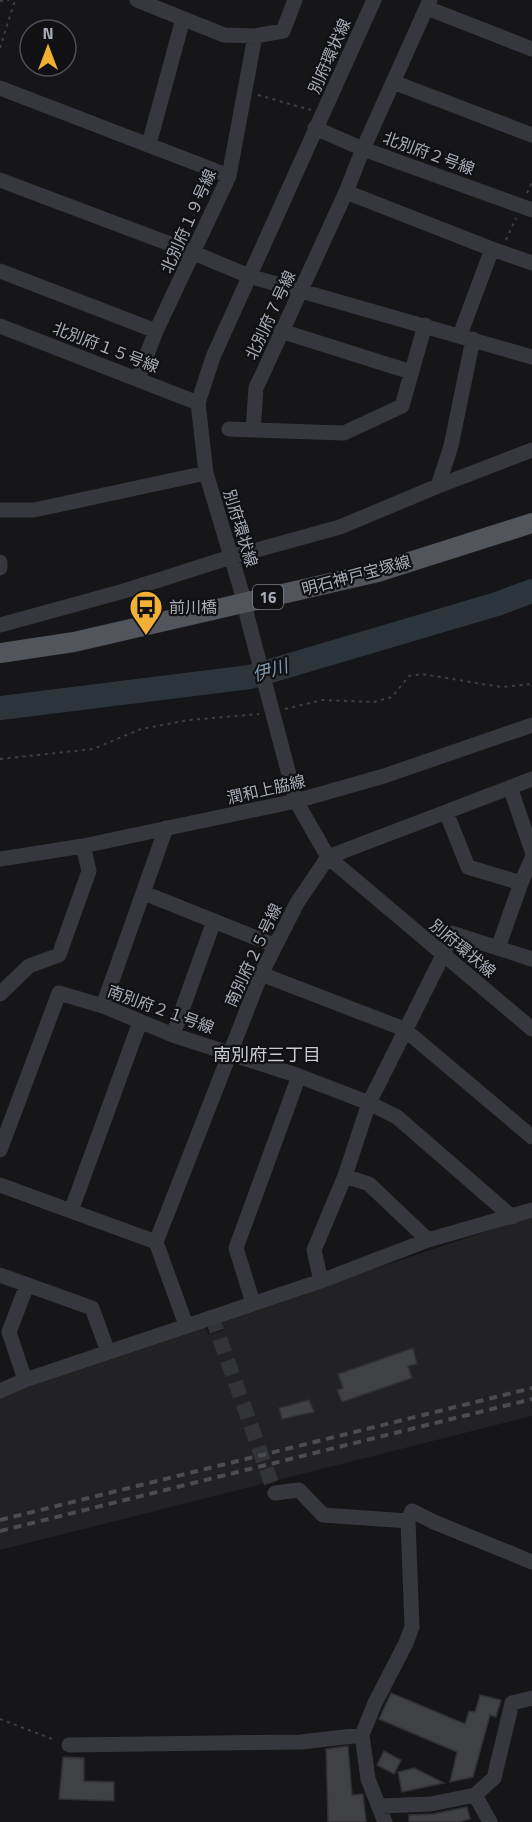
<svg xmlns="http://www.w3.org/2000/svg" width="532" height="1822" viewBox="0 0 532 1822" font-family="'Titillium Web','Noto Sans JP',sans-serif">
<style>
.built{fill:#222225}
.lines{fill:none;stroke-linecap:round;stroke-linejoin:round}
.river{stroke:#2c353c;stroke-width:24}
.building{fill:#404145;stroke:#303034;stroke-width:1.5}
.minor-tunnel{stroke:#333438;stroke-width:15;stroke-dasharray:15 8;stroke-linecap:butt}
.path{stroke:#3d3f44;stroke-width:2;stroke-dasharray:3 4.5;stroke-linecap:butt}
.minor{stroke:#37383d;stroke-width:15}
.major{stroke:#53555c;stroke-width:20}
.rail{stroke:#4a4c52;stroke-width:4;stroke-dasharray:8 6;stroke-linecap:butt}
.labels{text-anchor:middle;dominant-baseline:central;stroke-width:4.5;stroke-linejoin:round;paint-order:stroke}
.shield{fill:#111113;stroke:#7b7e86;stroke-width:1.5}
.shield-label{font-size:15px;font-weight:bold;fill:#a8adb8}
.street-label{font-size:16px;fill:#a8adb8;stroke:#111113}
.poi-label{font-size:16px;fill:#a8adb8;stroke:#111113;text-anchor:start}
.water-label{font-size:18px;font-style:italic;fill:#7f9bb3;stroke:#111113}
.neighbourhood-label{font-size:18px;fill:#c9ccd4;stroke:#111113}
</style>
<rect width="100%" height="100%" fill="#161618"/>
<path class="built" d="M532,1216V1416L0,1550V1398L16,1390L204,1327L209,1335L224,1330L222,1320Z"/>
<g class="lines">
<path class="river" d="M0,708L250,677L497,604L532,591"/>
</g>
<path class="building" d="M413,1348L417,1364L408,1366L412,1378L342,1402L337,1390L343,1388L338,1374Z
M309,1400L314,1412L282,1419L279,1408Z
M391,1693L465,1724L469,1711L475,1712L480,1695L501,1700L496,1717L490,1715L473,1777L450,1782L457,1752L379,1719Z
M348,1746L352,1795L363,1794L366,1822H328L326,1749Z
M384,1751L401,1760L394,1774L377,1765Z
M63,1757L84,1758V1781L114,1782V1801L59,1799Z
M414,1768L444,1783L402,1792L398,1772Z
M467,1807L470,1819L459,1822H409V1815L433,1814Z"/>
<g class="lines">
<path class="minor-tunnel" d="M212,1317L275,1493"/>
<path class="path" d="M0,1L9,0
M0,48L15,0
M258,95L311,110
M527,193L532,182
M506,240L516,218
M285,709L322,700L374,702L392,697L409,676L422,674L501,687L532,684
M0,759L93,749L141,729L189,720L259,714
M0,1719L55,1740"/>
<path class="minor" d="M137,0L224,35L255,36L283,31L295,0
M374,0L213,357L198,403L206,473L245,603L247,616L296,801L328,857L532,1029
M427,8L532,49
M393,82L532,135
M0,88L229,176
M315,128L363,149L532,210
M149,144L183,19
M0,180L194,253L249,276L532,357
M346,192L492,249L532,263
M0,271L156,331
M425,325L402,406L344,433L253,430L256,388L346,192L363,149L430,0
M0,326L198,403
M281,331L411,372
M460,335L492,249
M138,378L156,331L229,176L255,36
M229,429L253,430
M438,486L451,446L473,339
M0,510H34L206,473
M0,562V568
M0,625L124,591L231,557L340,527L438,486L532,450
M510,787L532,851
M446,812L468,867L521,883L532,858
M0,859L83,846L296,801L384,776L532,725
M144,893L274,945
M498,948L521,883
M261,974L404,1029L532,1137
M0,994L29,966L59,955L89,871L83,846
M103,1006L166,828
M173,1035L214,921
M0,1150L59,993L103,1006L173,1035L299,1076L369,1103L397,1117L512,1217
M345,1176L369,1184L428,1240
M0,1185L156,1242L186,1325
M71,1211L140,1022
M156,1242L261,974L297,903L328,857L532,779
M0,1275L92,1308L108,1352
M321,1281L314,1250L345,1176L369,1103L443,955L451,933L532,959
M253,1303L236,1248L299,1076
M25,1380L9,1332L27,1285
M0,1391L25,1380L321,1281L428,1240L532,1210
M275,1493L299,1490L323,1515L408,1521
M69,1745L301,1742L362,1735
M475,1795L490,1822
M379,1806L431,1804L475,1795L494,1778L512,1703L532,1698
M385,1822L368,1779L362,1735L375,1703L406,1643L412,1627L408,1521L412,1511L434,1522L532,1562"/>
<path class="major" d="M0,653L74,642L378,572L532,523"/>
<path class="rail" d="M0,1520L532,1388
M0,1531L532,1399"/>
</g>
<defs>
<symbol id="bus-pin" viewBox="-11 -11 22 30"><path d="M0 17L-7.5 6A9.5 9.5 0 1 1 7.5 6Z" fill="#f2b134" stroke="#111113"/><path d="M-5-6H5V4H4V6H2V4H-2V6H-4V4H-5ZM-3.5-4V0h7V-4ZM-3.5 1.2v1.5H-2V1.2ZM2 1.2v1.5H3.5V1.2Z" fill="#111"/></symbol>
</defs>
<g fill-rule="evenodd">
<use href="#bus-pin" x="127" y="588" width="38" height="52"/>
</g>
<g class="labels">
<rect class="shield" x="253" y="585" width="30" height="24" rx="4.5"/>
<g class="shield-label">
<text x="268" y="597">16</text>
</g>
<g class="street-label">
<text transform="translate(329 56) rotate(-66)">別府環状線</text>
<text transform="translate(429 153) rotate(20)">北別府２号線</text>
<text transform="translate(188 221) rotate(-66)">北別府１９号線</text>
<text transform="translate(270 315) rotate(-65)">北別府７号線</text>
<text transform="translate(106 347) rotate(21)">北別府１５号線</text>
<text transform="translate(241 528) rotate(73)">別府環状線</text>
<text transform="translate(356 575) rotate(-15)">明石神戸宝塚線</text>
<text transform="translate(266 789) rotate(-13)">潤和上脇線</text>
<text transform="translate(463 948) rotate(40)">別府環状線</text>
<text transform="translate(253 955) rotate(-65)">南別府２５号線</text>
<text transform="translate(161 1009) rotate(20)">南別府２１号線</text>
</g>
<g class="poi-label">
<text x="169" y="607">前川橋</text>
</g>
<g class="water-label">
<text transform="translate(270 670) rotate(-16)">伊川</text>
</g>
<g class="neighbourhood-label">
<text x="267" y="1054">南別府三丁目</text>
</g>
</g>
<g transform="translate(48 48)"><circle r="28" fill="#111113" stroke="#4d4f55" stroke-width="1.5"/>
<path d="M0-4.5L10 22L0 15L-10 22Z" fill="#f2b134"/>
<text y="-9" font-size="16" font-weight="bold" text-anchor="middle" fill="#a8adb8">N</text>
</g>
</svg>
